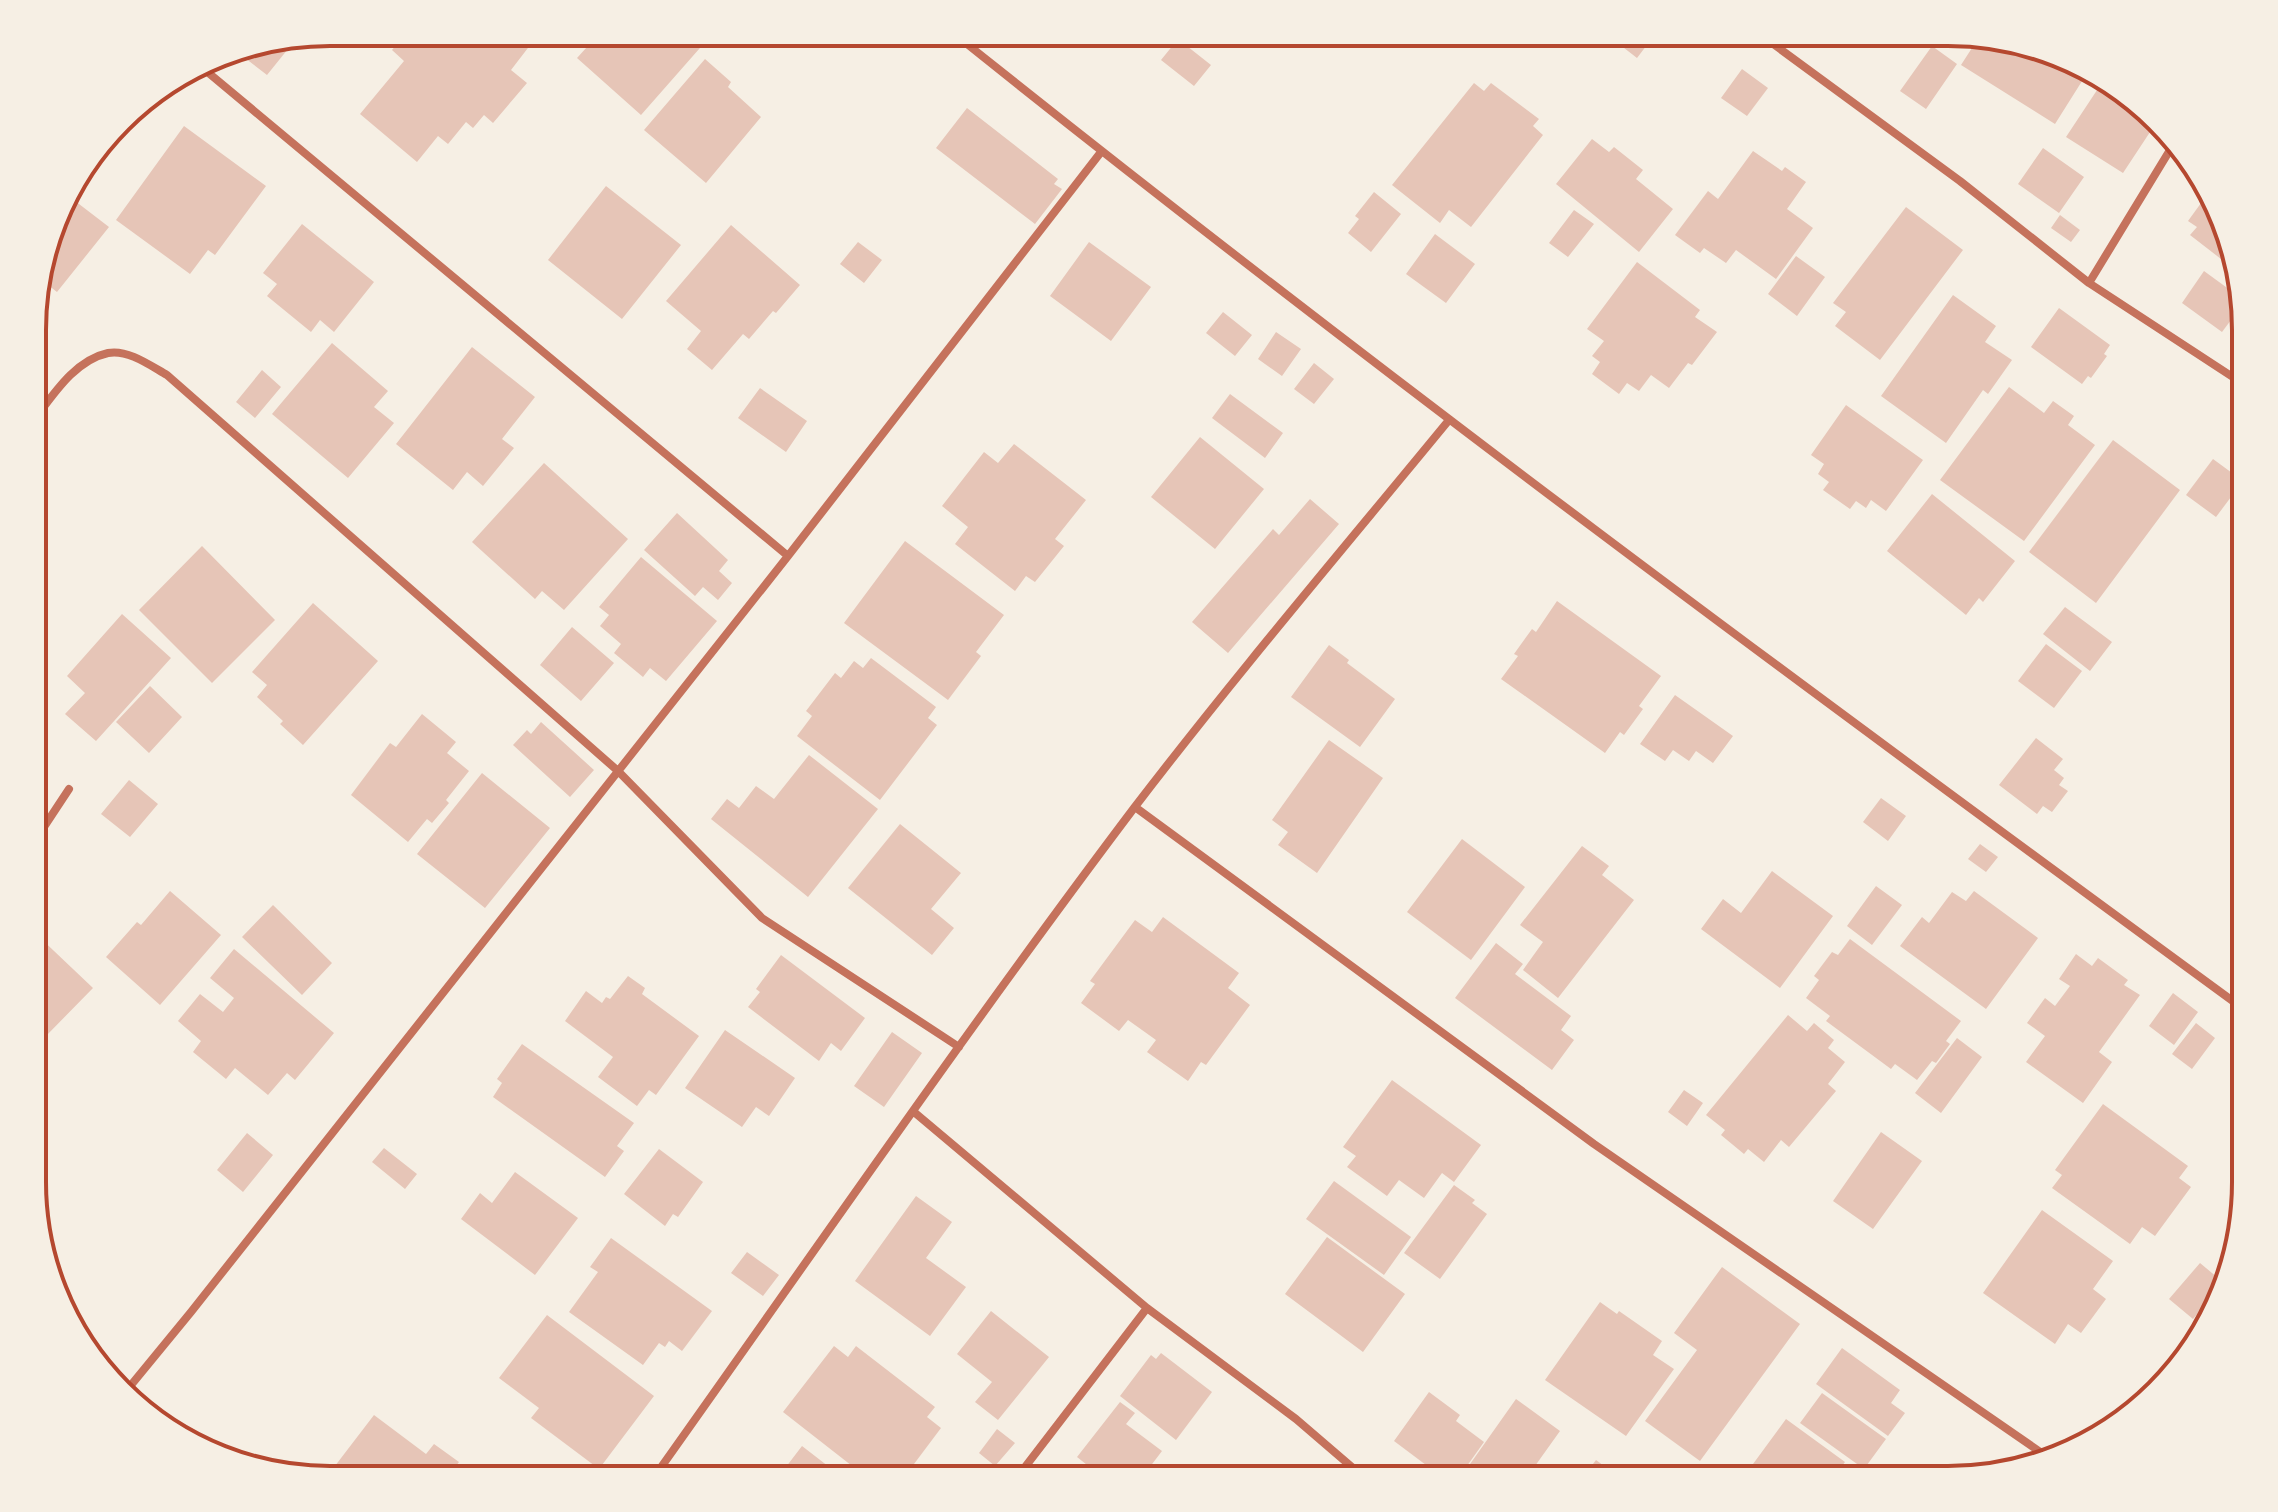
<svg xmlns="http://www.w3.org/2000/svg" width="2278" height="1512" viewBox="0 0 2278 1512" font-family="Figtree,sans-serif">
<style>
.building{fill:#e6c5b7}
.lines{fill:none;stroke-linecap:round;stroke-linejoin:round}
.minor{stroke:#c5725c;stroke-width:8}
.rim{fill:none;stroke:#b5482f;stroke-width:4}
</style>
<rect width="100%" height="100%" fill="#f6efe4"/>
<path class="building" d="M407,32H517L531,44L511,70L527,83L493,123L484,115L473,128L466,122L448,144L438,136L417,162L360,114L404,61L392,50Z
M592,32H714L641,115L577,58L597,36Z
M1628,32H1647L1653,37L1637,58L1619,44Z
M1979,37L2043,48L2089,70L2055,124L1961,65Z
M296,39L267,75L236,51Z
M1178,39L1211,65L1194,86L1161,60Z
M1932,46L1957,64L1926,109L1900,91Z
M705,59L731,82L728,87L761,117L706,183L644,130Z
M1742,69L1768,88L1747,116L1721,98Z
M2105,78L2114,82L2154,126L2123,173L2066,137Z
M1474,83L1484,91L1491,83L1539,119L1533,126L1543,135L1471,227L1449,210L1440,223L1392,185Z
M967,108L1058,179L1054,184L1062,189L1035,224L936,148Z
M184,126L266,186L215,255L208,250L190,274L116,220Z
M1592,139L1609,152L1614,147L1643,170L1636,179L1673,209L1639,252L1556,184Z
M2043,148L2084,177L2059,213L2018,184Z
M1753,151L1782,171L1785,167L1806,182L1787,209L1813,228L1776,279L1736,250L1726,263L1704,248L1700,253L1675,235L1708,191L1718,199Z
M606,186L681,245L622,319L548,260Z
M1374,192L1401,214L1371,252L1348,233L1359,219L1355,216Z
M2209,192L2227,250L2221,259L2190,235L2197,227L2188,221Z
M66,194L109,227L57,292L39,278Z
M1906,207L1963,250L1880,360L1835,326L1846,312L1833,303Z
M1574,210L1594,224L1568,257L1549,243Z
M2060,215L2080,230L2071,242L2051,228Z
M302,224L374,282L334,332L320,320L311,332L267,296L277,284L263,273Z
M731,225L800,285L776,313L773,311L749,339L743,334L712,370L687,349L701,331L666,301Z
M1435,234L1475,264L1446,303L1406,274Z
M858,242L882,260L864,283L840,264Z
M1089,242L1151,287L1111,341L1050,296Z
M1796,256L1825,277L1797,316L1768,294Z
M1637,262L1700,310L1695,317L1717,332L1692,365L1688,363L1669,388L1651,375L1639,391L1627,383L1619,394L1592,374L1600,362L1592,356L1604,341L1587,329Z
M2204,271L2241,298L2243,304L2222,332L2182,303Z
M1953,295L1996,326L1985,342L2012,360L1988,394L1983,390L1946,443L1881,396Z
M2059,308L2110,345L2104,354L2107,356L2091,378L2088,376L2082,384L2031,347Z
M1223,312L1252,335L1235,356L1206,333Z
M1276,332L1301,349L1282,376L1258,359Z
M332,343L388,391L374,407L394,423L348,478L272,414Z
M472,347L535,397L502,439L514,448L483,486L467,472L453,490L396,444Z
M1314,363L1334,379L1314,404L1294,389Z
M262,370L281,387L255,418L236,402Z
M2009,387L2044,413L2053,401L2074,416L2068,425L2095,445L2024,541L1940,480Z
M760,388L807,421L786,452L738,418Z
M1230,394L1283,433L1265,458L1212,418Z
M1846,405L1923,460L1886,511L1871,500L1866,508L1856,501L1850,509L1823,490L1829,482L1818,474L1824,464L1811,455Z
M1200,437L1264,489L1215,549L1151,497Z
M2113,440L2180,490L2096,603L2029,552Z
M1014,444L1086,500L1055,539L1064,546L1035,582L1026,576L1015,591L955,544L968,527L942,506L984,452L998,463Z
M2213,459L2243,481L2216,517L2186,495Z
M544,463L628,539L564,610L542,591L535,599L472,542Z
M1932,494L2015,561L1983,602L1979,598L1966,615L1887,551Z
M1310,499L1339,524L1228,653L1192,622L1273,529L1279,535Z
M677,513L728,560L719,571L732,583L718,600L703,587L695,596L644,550Z
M905,541L1004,615L976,652L981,656L948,700L844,623Z
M202,546L275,620L212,683L139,610Z
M641,557L717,621L666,681L650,668L643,677L614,653L621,644L600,626L609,615L599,607Z
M1557,601L1661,676L1639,706L1643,709L1624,735L1620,732L1605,753L1501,679L1518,656L1514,654L1532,629L1536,632Z
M313,603L378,661L303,745L280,724L283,721L257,697L267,685L252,672Z
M2065,607L2112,642L2090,671L2043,634Z
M122,614L171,658L96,741L65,714L85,693L67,676Z
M572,627L614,663L581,701L540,665Z
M2046,644L2082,671L2054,708L2018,681Z
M1329,645L1349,660L1347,663L1395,699L1360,747L1291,697Z
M871,658L936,707L928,718L937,725L880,800L797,736L812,716L806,711L835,673L841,678L854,661L863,668Z
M150,686L182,717L149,753L116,722Z
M1675,695L1733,736L1713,763L1696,751L1689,761L1673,750L1665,761L1640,744Z
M422,714L456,742L447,753L469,771L446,800L449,803L432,823L427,819L408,842L351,795L390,743L396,747Z
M541,722L594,770L570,797L513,745L527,730L531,734Z
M2036,738L2063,759L2054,770L2064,778L2059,785L2068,791L2052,812L2043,806L2037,814L1999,785Z
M1329,740L1383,778L1317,873L1278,845L1288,832L1272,820Z
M809,755L878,809L808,897L711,819L727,799L739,808L756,786L774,799Z
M482,773L550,828L485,908L417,854Z
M129,780L158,804L130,837L101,814Z
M1881,798L1906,816L1888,841L1863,822Z
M900,824L961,873L931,909L954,928L932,955L848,888Z
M1462,839L1525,887L1471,960L1407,912Z
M1980,844L1998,857L1986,872L1968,859Z
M1582,846L1609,866L1602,875L1634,900L1558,998L1523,970L1543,942L1520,925Z
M1772,871L1833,916L1780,988L1701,929L1723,899L1741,913Z
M1876,886L1902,905L1872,945L1847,926Z
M170,891L221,935L160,1005L106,957L137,922L141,925Z
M1974,891L2038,938L1986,1009L1900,946L1922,917L1929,923L1952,892L1966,901Z
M273,905L332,963L302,995L242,937Z
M1163,917L1239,973L1228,988L1250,1005L1206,1065L1201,1062L1188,1081L1147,1052L1156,1040L1128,1020L1119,1031L1081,1003L1095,984L1090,981L1135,920L1152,932Z
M34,932L93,988L45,1037L34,1026Z
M1850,939L1961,1021L1946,1041L1950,1044L1936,1063L1932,1061L1917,1080L1895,1064L1891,1069L1826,1021L1830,1016L1806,998L1819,980L1814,976L1832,952L1838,955Z
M1496,943L1523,964L1515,974L1571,1016L1561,1030L1574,1040L1552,1070L1455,998Z
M234,949L334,1033L295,1080L287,1073L268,1095L235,1068L226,1079L193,1052L201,1041L178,1021L200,994L223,1012L234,998L210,978Z
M2076,954L2092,966L2098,958L2128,980L2124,985L2140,995L2099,1052L2112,1062L2083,1103L2026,1062L2045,1036L2027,1023L2045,998L2055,1006L2070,986L2059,979Z
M781,955L865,1018L841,1051L831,1043L819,1061L748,1007L760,992L756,989Z
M628,976L645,988L642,994L699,1036L656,1095L649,1090L637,1106L598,1077L613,1057L565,1021L586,991L602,1003L606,997L610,999Z
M2173,993L2198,1012L2174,1045L2149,1026Z
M1788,1015L1807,1031L1814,1023L1834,1040L1828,1048L1845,1062L1828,1084L1836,1091L1789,1147L1781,1140L1764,1162L1748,1149L1744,1154L1721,1135L1725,1130L1706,1115Z
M2196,1023L2215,1038L2192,1069L2172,1054Z
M725,1030L795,1078L769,1116L756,1107L742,1127L685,1088Z
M892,1032L922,1053L884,1107L854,1086Z
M1957,1038L1982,1057L1941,1113L1915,1093Z
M522,1044L634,1123L617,1146L624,1151L605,1177L493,1097L502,1083L497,1079Z
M1392,1080L1481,1145L1454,1182L1442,1173L1424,1198L1399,1180L1387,1196L1347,1167L1356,1156L1343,1147Z
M1684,1090L1703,1103L1687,1126L1668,1112Z
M2103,1104L2188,1166L2179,1178L2191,1187L2155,1236L2142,1227L2130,1244L2052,1188L2062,1175L2055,1170Z
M1881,1132L1922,1161L1873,1229L1833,1201Z
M247,1133L273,1155L243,1192L217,1170Z
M384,1148L417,1174L405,1189L372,1162Z
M659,1149L703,1182L678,1217L673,1214L665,1226L624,1194Z
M515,1172L578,1218L535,1275L461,1219L480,1193L492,1203Z
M1334,1181L1411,1237L1384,1275L1306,1219Z
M1454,1185L1475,1200L1472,1203L1487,1214L1440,1279L1404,1253Z
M916,1196L952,1222L926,1258L966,1287L930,1336L855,1281Z
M2042,1210L2113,1261L2093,1289L2106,1299L2081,1333L2068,1324L2055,1344L1983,1293Z
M1327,1237L1405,1294L1363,1352L1285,1294Z
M611,1238L712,1311L682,1351L669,1341L665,1347L659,1343L643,1365L569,1312L598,1272L590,1267Z
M747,1252L779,1275L763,1296L731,1273Z
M2200,1263L2224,1283L2193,1319L2169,1299Z
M1722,1267L1800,1324L1700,1461L1645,1421L1697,1350L1674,1333Z
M1600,1302L1617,1314L1619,1311L1662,1341L1653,1355L1674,1369L1626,1436L1545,1380Z
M991,1311L1049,1357L998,1420L975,1402L992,1382L957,1354Z
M547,1315L654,1396L599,1469L531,1418L539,1408L499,1378Z
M834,1346L848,1357L856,1346L935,1407L927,1417L941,1428L902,1480H870L783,1412Z
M1842,1348L1900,1390L1891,1403L1905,1413L1888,1436L1816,1384Z
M1161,1353L1212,1392L1176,1440L1120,1396L1151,1355L1156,1359Z
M1429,1392L1460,1415L1456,1421L1484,1442L1457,1480H1446L1394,1441Z
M1822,1393L1886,1439L1864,1469L1800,1423Z
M1516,1399L1560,1431L1525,1480H1470L1463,1474Z
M1120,1402L1135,1413L1126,1424L1162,1451L1140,1480H1106L1077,1457Z
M374,1415L426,1454L434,1444L459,1462L453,1470L466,1480L325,1479Z
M1786,1419L1845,1462L1832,1479H1742Z
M997,1429L1015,1443L995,1466L979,1453Z
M802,1446L846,1480H776Z
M1596,1460L1623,1480H1581Z"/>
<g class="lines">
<path class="minor" d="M952,32C1374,370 1809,691 2245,1010
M1757,32L1960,181L2089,283L2245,385
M199,65L788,556
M2089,283L2173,145
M34,420C53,395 75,360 108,353C128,349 151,366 167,375L618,771L762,918L959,1047
M1135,807L1594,1144L2046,1456
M34,842L69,789
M914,1112L1147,1308L1296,1419L1367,1480
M127,1390L191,1312L788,556L1101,152
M652,1480C812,1255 968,1028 1134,808C1235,676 1343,549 1449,420
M1015,1480L1147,1308"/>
</g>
<path d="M0 0H2278V1512H0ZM330 46H1948A284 284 0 0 1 2232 330V1182A284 284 0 0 1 1948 1466H330A284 284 0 0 1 46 1182V330A284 284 0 0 1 330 46Z" fill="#f6efe4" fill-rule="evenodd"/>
<path class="rim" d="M330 46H1948A284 284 0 0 1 2232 330V1182A284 284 0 0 1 1948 1466H330A284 284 0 0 1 46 1182V330A284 284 0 0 1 330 46Z"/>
</svg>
